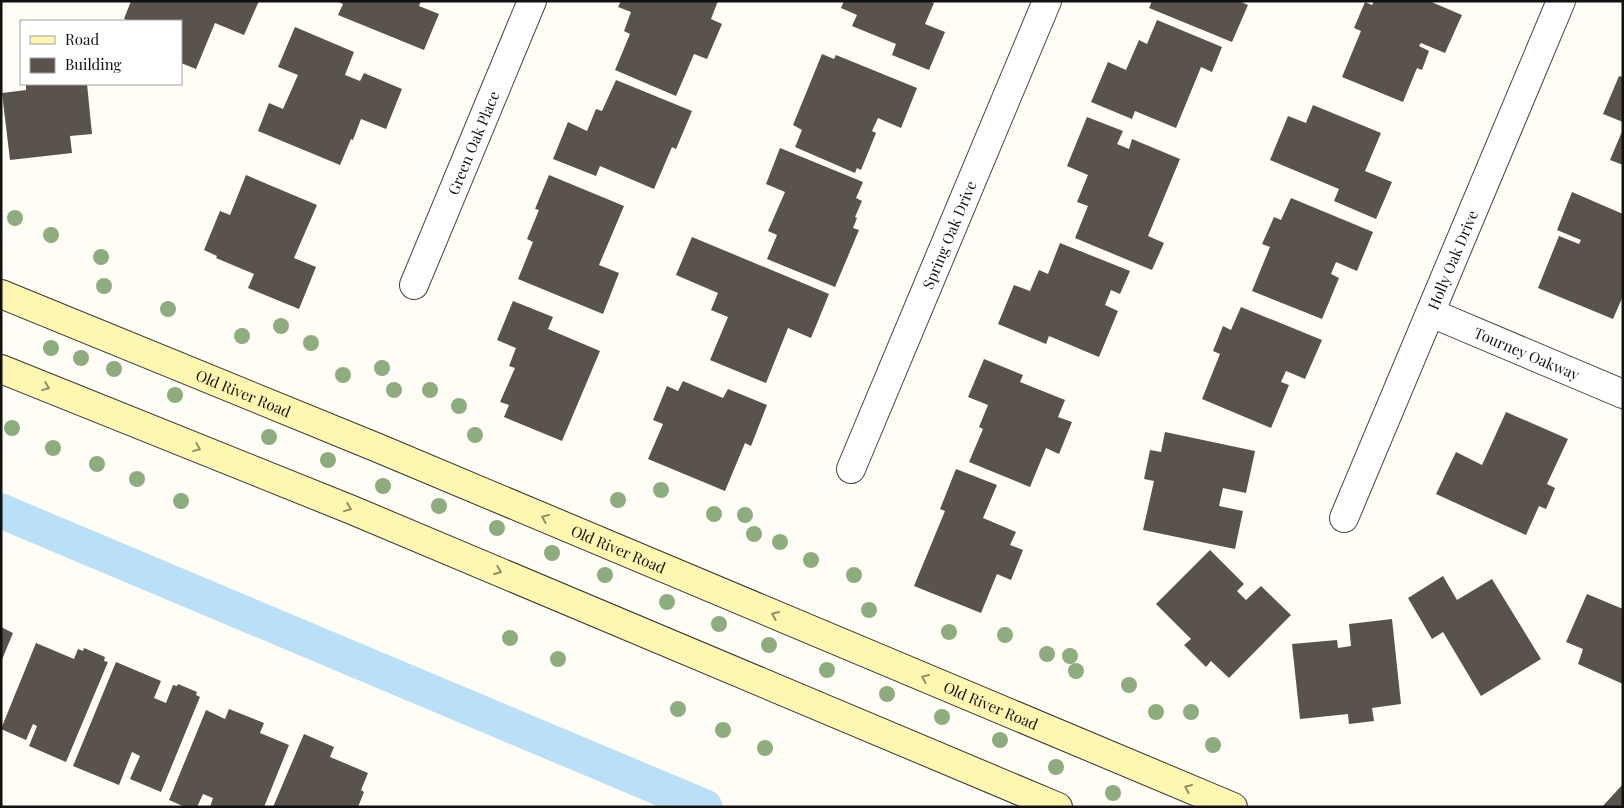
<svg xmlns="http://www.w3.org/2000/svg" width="1624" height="808" viewBox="0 0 1624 808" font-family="'Playfair Display',serif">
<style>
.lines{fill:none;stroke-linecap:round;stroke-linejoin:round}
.canal{stroke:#b9e0f7;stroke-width:35}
.building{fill:#5a524d}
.street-casing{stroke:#444;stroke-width:30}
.secondary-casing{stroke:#333;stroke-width:30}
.street{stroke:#fff;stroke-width:28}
.secondary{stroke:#fff6b0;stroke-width:28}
.tree{fill:#8dad7f}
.oneway{stroke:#948f68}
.labels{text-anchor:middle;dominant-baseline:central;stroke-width:5;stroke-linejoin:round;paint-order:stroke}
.street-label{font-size:15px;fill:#111;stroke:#fff}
</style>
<rect width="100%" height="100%" fill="#fffdf5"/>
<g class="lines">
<path class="canal" d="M1,511L705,807"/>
</g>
<path class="building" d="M131,1H259L244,35L215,23L196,69L181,63V21H129L124,19Z
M336,1H421L419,6L439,14L424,50L338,15L343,4Z
M621,1H718L711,19L722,24L707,59L694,54L676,96L615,70L630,34L624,31L631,12L618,7Z
M844,1H929L934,3L925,24L945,32L929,70L892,55L896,44L852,26L857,15L841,8Z
M1152,1H1239L1248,5L1232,42L1149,8Z
M1374,1H1429L1462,15L1445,53L1421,43L1419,46L1429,51L1422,70L1417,68L1403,102L1342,77L1361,31L1354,28L1365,2L1372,5Z
M1157,20L1222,47L1212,72L1201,67L1176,128L1135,111L1132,119L1091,102L1108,62L1126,70L1139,40L1147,44Z
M295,27L354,52L345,75L360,81L364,73L402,89L386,129L361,119L353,140L351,139L340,165L258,131L269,103L283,109L298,75L278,67Z
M822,54L834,59L836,55L917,88L901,128L878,118L872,131L876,133L861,170L857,168L855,173L795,147L802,130L793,125Z
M1619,76L1623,77V122L1603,114Z
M616,80L692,111L676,149L672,147L654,189L600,166L596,176L553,159L568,122L587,131L596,109L602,111Z
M26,84H87L92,134L70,136L72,153L10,160L2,93L26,90Z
M1313,105L1381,133L1365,171L1392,182L1376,219L1334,201L1339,189L1270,160L1288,116L1306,123Z
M1087,117L1123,131L1117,144L1129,149L1132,139L1180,159L1148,236L1164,243L1152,270L1075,238L1088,206L1077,202L1088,175L1067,166Z
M1623,129V165L1610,160Z
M780,148L863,182L856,198L862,201L855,217L857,218L853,228L859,230L835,287L767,259L777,235L768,231L785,192L766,184Z
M246,175L317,205L294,258L316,267L299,309L248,288L254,274L216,258L217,256L204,250L220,211L230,215Z
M549,175L624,206L599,265L619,273L603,314L518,279L533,242L527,239L539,210L535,209Z
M1572,192L1623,214V296L1613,319L1538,288L1559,236L1579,244L1581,240L1557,230Z
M1291,198L1373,232L1357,271L1336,262L1331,274L1339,278L1322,319L1252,291L1270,247L1262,244L1274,217L1281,220Z
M692,237L829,294L811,338L788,328L766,383L710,360L728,317L711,310L718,293L676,275Z
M1060,243L1130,271L1120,294L1111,290L1105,305L1118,311L1099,357L1049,336L1046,344L998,324L1014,285L1030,291L1039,270L1048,274Z
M513,301L553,317L548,329L600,351L562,441L504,417L509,405L500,402L515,368L509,366L516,348L497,340Z
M1241,307L1322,340L1305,379L1286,371L1281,382L1289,385L1271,428L1202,399L1220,354L1213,351L1223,326L1231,330Z
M984,359L1023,375L1020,382L1065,400L1058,417L1072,422L1059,454L1046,448L1030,487L969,462L983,429L979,427L988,405L968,397Z
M683,381L723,398L728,389L767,405L751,446L745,443L725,491L648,459L663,424L653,420L667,386L678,391Z
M1506,412L1568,439L1547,484L1555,488L1546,509L1539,506L1526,535L1436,494L1456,452L1482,465Z
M1165,432L1255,451L1246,493L1223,488L1219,506L1243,511L1235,549L1143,530L1154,481L1144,479L1150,450L1161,452Z
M956,469L997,485L983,518L1016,532L1010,545L1023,550L1011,580L997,574L981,613L914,586L945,511L940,509Z
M1210,550L1244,584L1237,591L1246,600L1261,586L1291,615L1229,678L1211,661L1206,667L1184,645L1191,639L1156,604Z
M1443,576L1457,600L1492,579L1541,659L1481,696L1443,632L1432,639L1408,598Z
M1587,594L1623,609V684L1578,664L1583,649L1566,642Z
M1392,619L1401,704L1372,708L1374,721L1349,724L1348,714L1300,719L1292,644L1337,640L1338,648L1351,646L1349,624Z
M1,627L13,633L1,662Z
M36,643L74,659L78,649L83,651L84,648L105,657L104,661L108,662L66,762L29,746L37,726L33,724L26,740L1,729Z
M116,662L161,681L154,698L166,703L173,685L177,686L178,684L197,692L196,695L200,697L161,792L130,779L140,756L132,752L119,785L73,766Z
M229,709L264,723L260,733L289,745L264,807H210L213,798L203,794L197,807H185L169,800L206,710L225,719Z
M304,734L334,747L330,757L368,773L361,790L364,792L358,807H273Z
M1623,784V807H1602Z"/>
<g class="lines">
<defs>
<g id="street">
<path id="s1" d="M414,285L532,1"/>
<path id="s2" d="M1431,313L1623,394"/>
<path id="s3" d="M851,469L1047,1"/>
<path id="s4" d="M1344,518L1561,1"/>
</g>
<g id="secondary">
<path id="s5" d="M1,294L378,448L1233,807"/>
<path d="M1,369L352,510L1058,807"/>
</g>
</defs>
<use href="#street" class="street-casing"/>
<use href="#secondary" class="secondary-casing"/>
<use href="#street" class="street"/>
<use href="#secondary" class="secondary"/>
</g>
<g class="tree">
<circle cx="15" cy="218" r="8"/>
<circle cx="51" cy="235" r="8"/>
<circle cx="101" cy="257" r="8"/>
<circle cx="104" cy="286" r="8"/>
<circle cx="168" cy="309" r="8"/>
<circle cx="281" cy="326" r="8"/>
<circle cx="242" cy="336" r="8"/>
<circle cx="311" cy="343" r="8"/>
<circle cx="51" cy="348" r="8"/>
<circle cx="81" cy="358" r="8"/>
<circle cx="382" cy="368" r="8"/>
<circle cx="114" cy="369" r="8"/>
<circle cx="343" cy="375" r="8"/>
<circle cx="394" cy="390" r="8"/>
<circle cx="430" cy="390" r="8"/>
<circle cx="175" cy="395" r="8"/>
<circle cx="459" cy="406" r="8"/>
<circle cx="12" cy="428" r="8"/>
<circle cx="475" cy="435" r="8"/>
<circle cx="269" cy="437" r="8"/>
<circle cx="53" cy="448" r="8"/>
<circle cx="328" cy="460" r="8"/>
<circle cx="97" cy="464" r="8"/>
<circle cx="137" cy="479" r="8"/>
<circle cx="383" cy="486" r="8"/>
<circle cx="661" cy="490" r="8"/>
<circle cx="618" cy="500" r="8"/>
<circle cx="181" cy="501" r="8"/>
<circle cx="439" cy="506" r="8"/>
<circle cx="714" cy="514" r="8"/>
<circle cx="745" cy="515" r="8"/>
<circle cx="497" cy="528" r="8"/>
<circle cx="754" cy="534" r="8"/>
<circle cx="780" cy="542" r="8"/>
<circle cx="552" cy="553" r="8"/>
<circle cx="811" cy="560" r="8"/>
<circle cx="605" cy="575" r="8"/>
<circle cx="854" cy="575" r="8"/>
<circle cx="667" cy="602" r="8"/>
<circle cx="869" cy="610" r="8"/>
<circle cx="719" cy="624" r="8"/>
<circle cx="949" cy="632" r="8"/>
<circle cx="1005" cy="635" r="8"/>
<circle cx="510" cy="638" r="8"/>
<circle cx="769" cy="645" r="8"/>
<circle cx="1047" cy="654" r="8"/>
<circle cx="1070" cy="656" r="8"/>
<circle cx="558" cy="659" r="8"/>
<circle cx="827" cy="670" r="8"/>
<circle cx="1076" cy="671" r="8"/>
<circle cx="1129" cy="685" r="8"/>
<circle cx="887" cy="694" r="8"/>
<circle cx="678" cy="709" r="8"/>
<circle cx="1156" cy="712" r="8"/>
<circle cx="1191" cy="712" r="8"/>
<circle cx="942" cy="717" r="8"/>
<circle cx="723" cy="730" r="8"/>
<circle cx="1000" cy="740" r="8"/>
<circle cx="1213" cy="745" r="8"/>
<circle cx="765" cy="748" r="8"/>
<circle cx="1056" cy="767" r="8"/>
<circle cx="1113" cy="793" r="8"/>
</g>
<defs><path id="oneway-chevron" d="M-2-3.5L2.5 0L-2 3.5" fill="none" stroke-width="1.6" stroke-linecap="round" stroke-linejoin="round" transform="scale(1.25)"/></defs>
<g class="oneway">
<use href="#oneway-chevron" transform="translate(46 387) rotate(22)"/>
<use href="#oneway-chevron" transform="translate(197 448) rotate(22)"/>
<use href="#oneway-chevron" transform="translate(348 508) rotate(22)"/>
<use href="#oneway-chevron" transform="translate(545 518) rotate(-157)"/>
<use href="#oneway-chevron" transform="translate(498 571) rotate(23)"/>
<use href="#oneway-chevron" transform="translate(775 615) rotate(-157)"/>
<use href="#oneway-chevron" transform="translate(925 678) rotate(-157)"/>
<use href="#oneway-chevron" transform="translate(1188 788) rotate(-157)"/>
</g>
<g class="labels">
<g class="street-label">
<text stroke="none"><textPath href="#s1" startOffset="154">Green Oak Place</textPath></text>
<text stroke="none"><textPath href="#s3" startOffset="254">Spring Oak Drive</textPath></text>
<text stroke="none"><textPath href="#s4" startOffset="280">Holly Oak Drive</textPath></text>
<text stroke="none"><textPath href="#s2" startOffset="104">Tourney Oakway</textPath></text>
<text stroke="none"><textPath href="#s5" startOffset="262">Old River Road</textPath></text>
<text stroke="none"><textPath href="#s5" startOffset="668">Old River Road</textPath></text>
<text stroke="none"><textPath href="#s5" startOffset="1072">Old River Road</textPath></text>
</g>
</g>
<rect width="1624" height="808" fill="none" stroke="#111111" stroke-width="5"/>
<rect x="20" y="20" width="162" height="65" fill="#ffffff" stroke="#a0a0a0"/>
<rect x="30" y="36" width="25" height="8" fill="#fff6b0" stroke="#a0a0a0"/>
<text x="65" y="45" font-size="15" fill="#111111">Road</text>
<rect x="30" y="58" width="25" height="15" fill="#5a524d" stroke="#a0a0a0"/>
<text x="65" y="70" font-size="15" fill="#111111">Building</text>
</svg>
